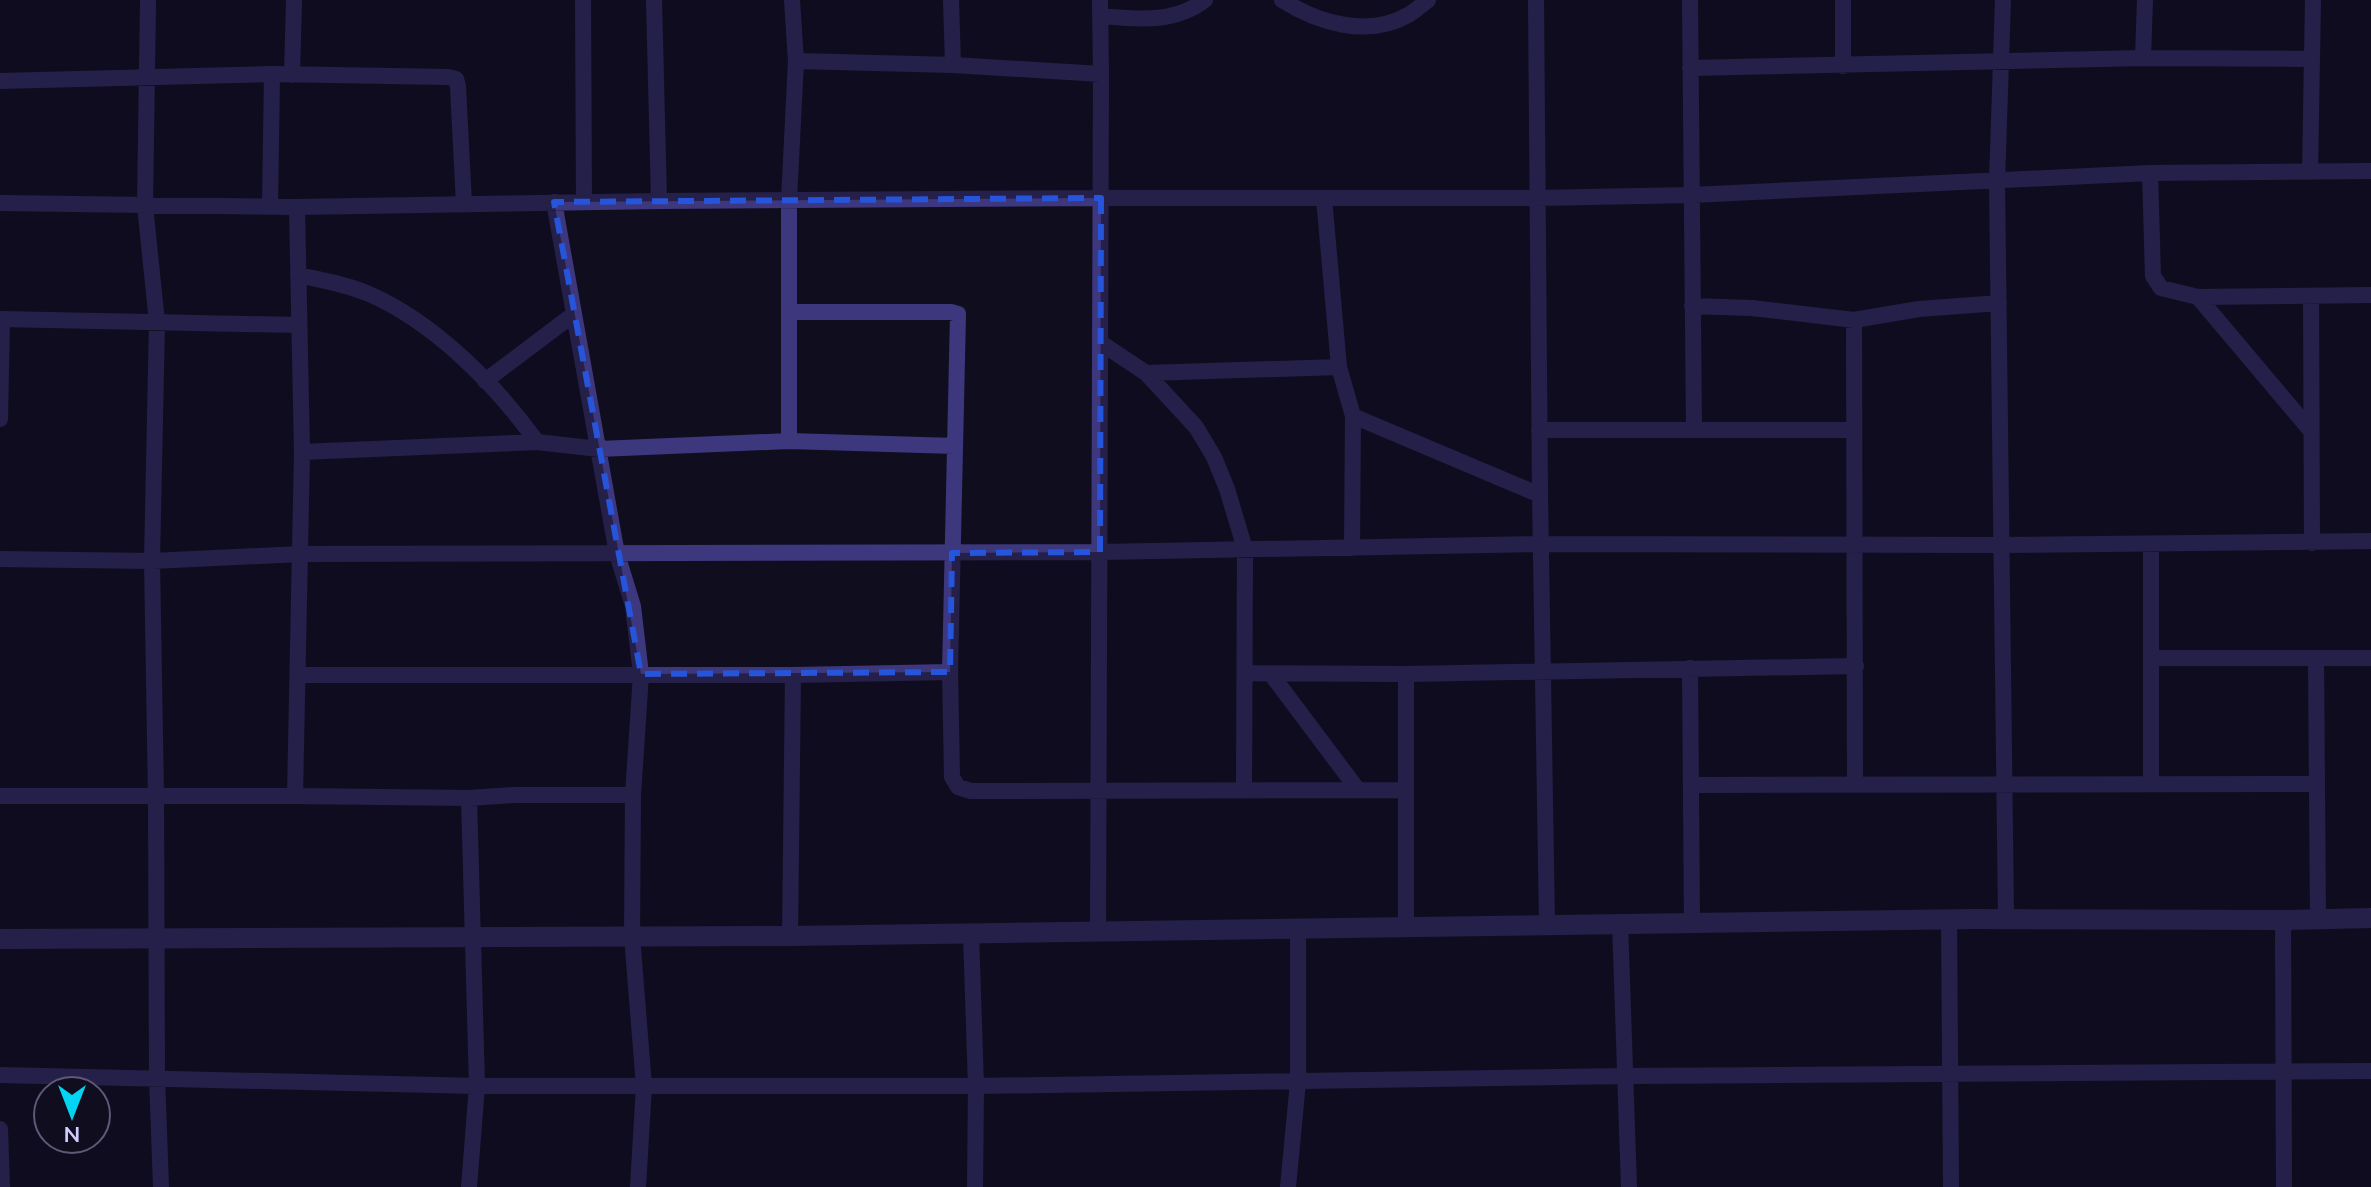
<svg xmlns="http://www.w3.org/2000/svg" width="2371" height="1187" viewBox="0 0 2371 1187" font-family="Mulish,sans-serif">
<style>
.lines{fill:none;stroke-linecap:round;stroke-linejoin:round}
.minor{stroke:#3d387e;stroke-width:16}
.tertiary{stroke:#3d387e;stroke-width:20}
.marked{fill:none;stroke:#2654da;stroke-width:6;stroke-dasharray:16 10;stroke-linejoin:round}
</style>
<rect width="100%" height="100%" fill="#100d1f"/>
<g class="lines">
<path class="minor" d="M148,0L145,206L157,322L152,561L156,796L157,1077L161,1187
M583,0L584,202
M654,0L659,201
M951,0L953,65
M1282,0C1318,23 1368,38 1408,15C1415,11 1422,5 1428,0
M1536,0L1540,495L1547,924
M1690,0L1694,430
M2003,0L1997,182L2006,918
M1100,16C1137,19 1174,24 1205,0
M2143,58L2145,0
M796,61L953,65L1101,74
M1843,66V0
M1690,68L2143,58L2312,59
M292,75L294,0
M0,81L272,74L448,77L456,79L458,86L464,204
M2310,172L2313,0
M2150,173L2153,276L2161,288L2198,297L2371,295
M1324,198L1339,367L1353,416L1352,548
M554,202L617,554L633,606L641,674L633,795L632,936L644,1086L638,1187
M0,203L297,207L659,201L1101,198H1536L1691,195L2150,173L2371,171
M270,206L272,74
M298,275C321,280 346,284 369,294C434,322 496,385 537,442
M2311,296L2312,543
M2198,297L2311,431
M1692,306L1752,308L1854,320L1919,309L1999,303
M789,312H951L958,314L950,672L952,777L958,787L971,791L1406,790
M0,319L298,325
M1854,320L1855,784
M1101,343L1146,373L1339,367
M1146,373L1196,427L1214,457L1227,489L1245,549L1244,790
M485,381L574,314
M1353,416L1540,495
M0,419L2,319
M1539,430H1853
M789,441V200L796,61L792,0
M302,452L537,442L599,449L789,441L955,446
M0,559L152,561L300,554L1100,552L1540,544L2001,545L2371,541
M2152,658H2371
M2316,658L2318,919
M1690,668L1692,922
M1245,673L1406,674L1856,666
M1271,674L1358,790
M1406,674V927
M299,675H793L950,672
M2151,783V544
M1692,785L2317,784
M0,796H295L469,798L515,795H633
M295,796L302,452L297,207
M1949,919L1951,1187
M2283,920L2284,1187
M1620,923L1629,1187
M1098,931L1101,74L1100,0
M971,933L976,1086L975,1187
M790,936L793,675
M0,1075L477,1086H976L1625,1076L2371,1071
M0,1129L2,1187
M469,1187L477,1086L469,798
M1288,1187L1298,1082V929"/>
<path class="tertiary" d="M0,939L790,936L1973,919L2283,920L2371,918"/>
</g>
<path d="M0 0H2371V1187H0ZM1101,198L1100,552L952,553L950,672L641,674L554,202Z" fill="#100d1f" fill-opacity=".55" fill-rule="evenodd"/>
<path class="marked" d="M1101,198L1100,552L952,553L950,672L641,674L554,202Z"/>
<g transform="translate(72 1115) rotate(180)"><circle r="38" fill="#100d1f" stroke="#5e5978" stroke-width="2"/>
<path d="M0-6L14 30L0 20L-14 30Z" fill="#03d4f2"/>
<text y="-12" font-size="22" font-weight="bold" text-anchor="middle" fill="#d2cbfe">N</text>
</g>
</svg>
